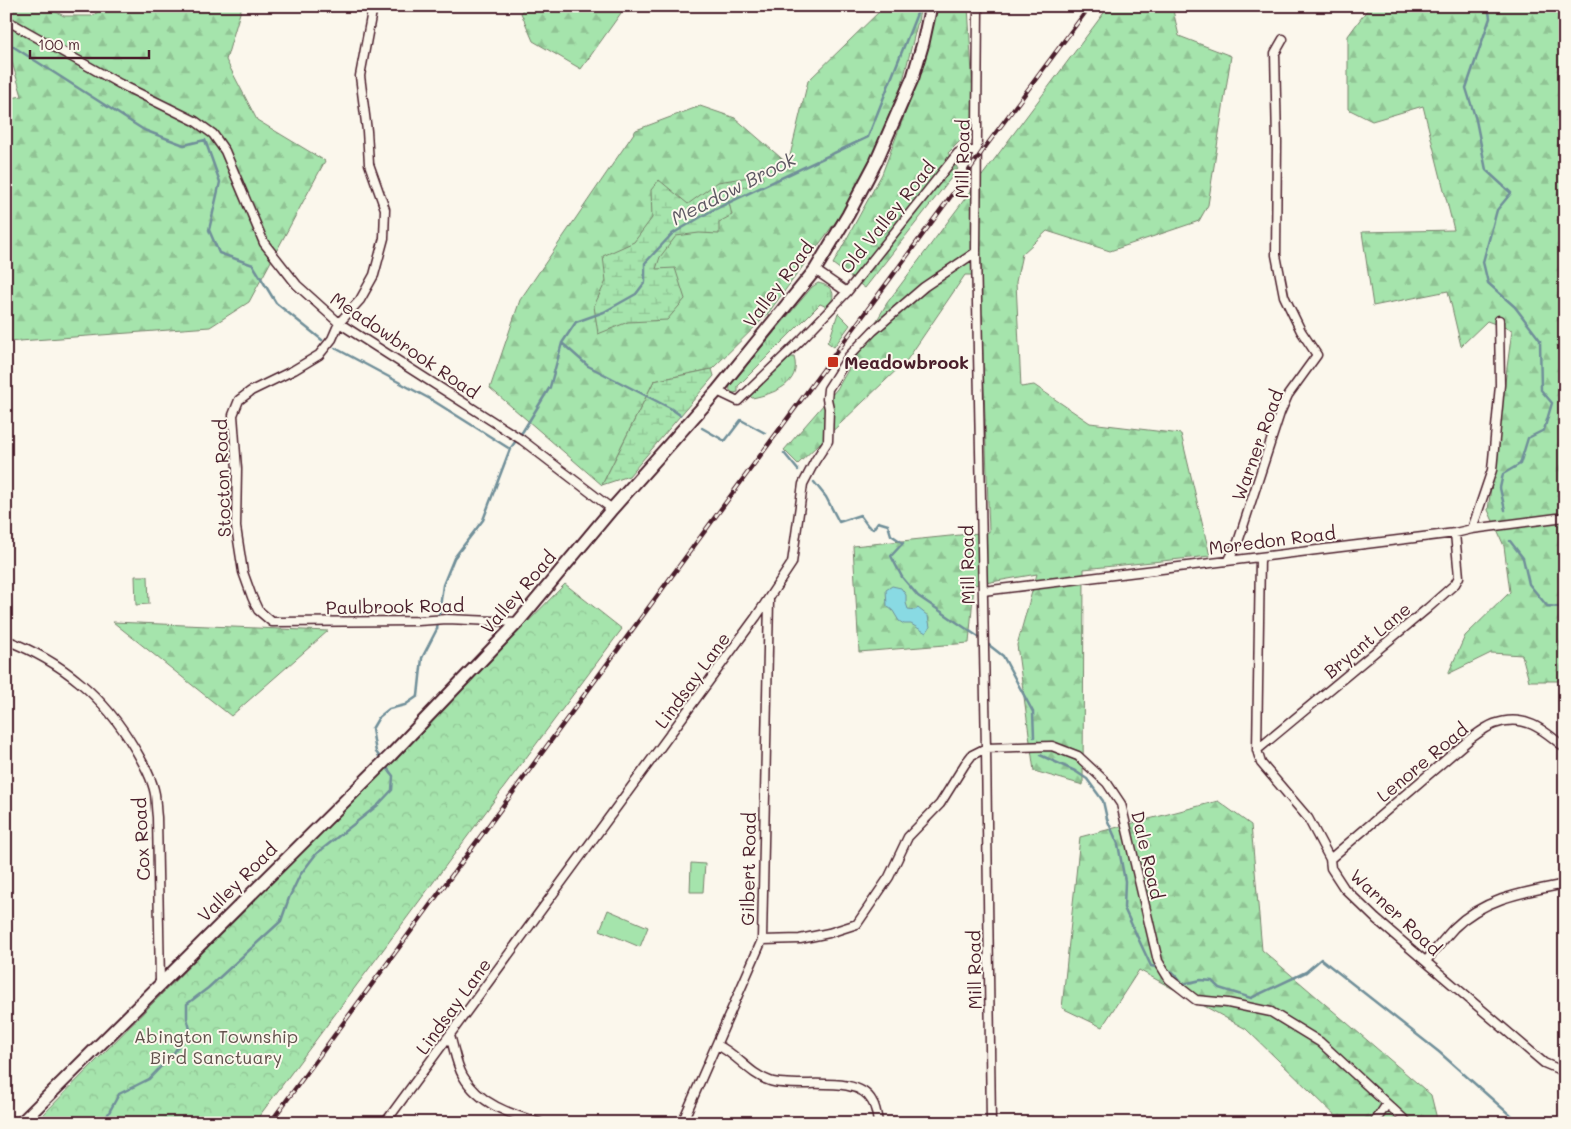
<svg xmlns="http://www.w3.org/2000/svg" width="1571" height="1129" viewBox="0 0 1571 1129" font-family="Mali,sans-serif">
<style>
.grass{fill:url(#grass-tufts);stroke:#78826c}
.forest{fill:url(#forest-firs);stroke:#78826c}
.wetland{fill:url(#wetland-marsh);stroke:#78826c}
.park{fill:url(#park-crowns);stroke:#78826c}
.pitch{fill:#a5e4ac;stroke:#78826c}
.water{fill:#89dae3;stroke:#708f99}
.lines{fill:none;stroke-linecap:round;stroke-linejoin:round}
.stream{stroke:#708f99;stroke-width:2.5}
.minor-casing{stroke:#4a1f2b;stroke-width:11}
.secondary-casing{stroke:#4a1f2b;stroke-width:15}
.minor{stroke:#fbf7ec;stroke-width:8}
.secondary{stroke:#fbf7ec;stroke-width:11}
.rail-casing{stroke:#4a1f2b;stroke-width:4.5}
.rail{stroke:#fbf7ec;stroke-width:2.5;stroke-dasharray:8;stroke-linecap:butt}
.poi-dot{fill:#c8321e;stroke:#fbf7ec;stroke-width:2}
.labels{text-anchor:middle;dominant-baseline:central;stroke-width:4;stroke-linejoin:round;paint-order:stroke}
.street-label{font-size:18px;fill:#4a1f2b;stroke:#fbf7ec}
.poi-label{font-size:18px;font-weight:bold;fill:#4a1f2b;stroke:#fbf7ec;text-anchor:start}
.park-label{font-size:18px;fill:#61504b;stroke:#fbf7ec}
.water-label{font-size:19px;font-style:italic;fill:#5d5762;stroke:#fbf7ec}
</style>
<defs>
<pattern id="grass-tufts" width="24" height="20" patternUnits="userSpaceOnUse" patternTransform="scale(1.25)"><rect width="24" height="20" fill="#a5e4ac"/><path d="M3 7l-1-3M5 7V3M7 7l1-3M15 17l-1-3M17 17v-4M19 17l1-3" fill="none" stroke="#90c394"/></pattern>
<pattern id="forest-firs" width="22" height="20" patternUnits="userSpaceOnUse" patternTransform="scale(1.25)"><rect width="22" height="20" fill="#a5e4ac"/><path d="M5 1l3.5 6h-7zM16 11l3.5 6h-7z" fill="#90c394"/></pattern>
<pattern id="wetland-marsh" width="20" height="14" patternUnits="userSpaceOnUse" patternTransform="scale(1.25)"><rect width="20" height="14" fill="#a5e4ac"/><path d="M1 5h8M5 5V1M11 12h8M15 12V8" fill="none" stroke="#90c394"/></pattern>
<pattern id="park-crowns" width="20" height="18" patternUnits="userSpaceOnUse" patternTransform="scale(1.25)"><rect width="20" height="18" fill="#a5e4ac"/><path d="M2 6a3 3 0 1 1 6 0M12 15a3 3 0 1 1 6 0" fill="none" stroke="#90c394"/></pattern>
</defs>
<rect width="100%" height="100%" fill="#fbf7ec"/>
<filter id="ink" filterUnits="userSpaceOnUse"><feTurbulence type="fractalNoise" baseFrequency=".02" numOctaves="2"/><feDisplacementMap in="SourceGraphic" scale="10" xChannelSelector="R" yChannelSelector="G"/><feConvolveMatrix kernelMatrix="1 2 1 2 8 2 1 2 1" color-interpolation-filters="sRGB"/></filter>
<g filter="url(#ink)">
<path class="grass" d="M818,283C833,286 838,295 827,307L820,304L738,386V392L734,393C730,392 729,390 730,385L812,287Z
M838,313L850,325L834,347L827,342L830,338Z
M791,357H794C802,384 773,394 752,398L750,396Z"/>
<path class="forest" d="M6,6H45L64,16H92L106,6H242L226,60L257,120L325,161L249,302L210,327L6,342V99L22,96L6,42Z
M524,6H626L581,69L533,41L521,13Z
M885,6H921L918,21L900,92L868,167L840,216L766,316L712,369L654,381L602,485L490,388L520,300L636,130L700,106L735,118L788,164L808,81Z
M932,6H968L975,126L948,153L958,169L865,288L833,264L882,174L920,74Z
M1109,6H1172L1179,36L1231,56L1208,205L1199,221L1110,251L1047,231L1022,254L1016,282L1021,387L1034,385L1090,423L1181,434L1210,556L1084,569L1083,785L1034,771L1017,645L1037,574L974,585L969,643L859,652L853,546L989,532L980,275H965L907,360L798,464L784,450L837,389L887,303Z
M1370,6H1565V681H1529L1522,655L1491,653L1448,674L1465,636L1510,592L1504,546L1488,510L1512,330L1487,321L1461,346L1448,291L1373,306L1362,232L1454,230L1423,106L1372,121L1348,109V36Z
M113,622L328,631L231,716Z
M1218,801L1251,825L1262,950L1431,1095L1438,1123H1343L1246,1029L1139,970L1102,1027L1062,1008L1080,837Z"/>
<path class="wetland" d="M762,175L763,179L727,195L732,215L719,222V234L699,233L676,236L660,257L656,269L675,268L685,299L667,320L628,322L598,334L594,306L606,281L603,256L634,242L652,218L651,190L659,180L688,204L718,182Z
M712,369L714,376L629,476L602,485L654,381Z"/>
<path class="park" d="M565,584L622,629L254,1123H35Z"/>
<path class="pitch" d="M135,576H148L149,604L136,605Z
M691,863L705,864L703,892H690Z
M608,910L648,927L640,947L600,930Z"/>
<path class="water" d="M892,586L901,588L906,595V603L908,609L915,610L918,608L928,616L930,627L926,633L911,624H904L899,621L893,611L887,606L886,590Z"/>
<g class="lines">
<path class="stream" d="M1488,6L1490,18L1466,88L1476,120L1486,170L1511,193L1497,210L1483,262L1488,283L1515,307L1540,340L1541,390L1552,403L1544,430L1528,438L1520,464L1503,474L1500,488L1505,510
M6,42L144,130L184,145L205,140L220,182L209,230L219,253L253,265L276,303L322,340
M562,343L588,366L670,408L680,415
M335,348L432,400L510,449
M702,428L725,441L741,420L765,433
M784,453L798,470
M814,482L826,497L839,522L860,515L868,526L873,529L878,522L888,525L891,535L903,543L891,556L902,577L918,596L980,638L1003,656L1033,712L1034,737
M1510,541L1523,558L1529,584L1547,606L1560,607L1565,616
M1040,755L1075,771L1087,779L1103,801L1107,819L1118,844L1125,881L1124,908L1151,966L1160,968
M382,760L376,752L372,729L379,717L389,709L405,705L418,696L422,658L437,629L443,585L454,558L483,520L510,449L523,431L550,387L562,343L576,322L604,312L636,294L645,282V263L672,234L711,211L868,137L920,6
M1165,970L1171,971L1183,984L1201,980L1212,981L1219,988L1251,998L1306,972L1321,959L1439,1052L1519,1123
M100,1123L106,1118L119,1094L149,1079L173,1054L190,1029L187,1018V1004L208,988L281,921L289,898L300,875L316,854L378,805L392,790L393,776L385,765"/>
<defs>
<path id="minor" d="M373,6L360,76L367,131L369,164L385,209L384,238L374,275L360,300L339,323L332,339L319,355L294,370L251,391L239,400L233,415L237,469L236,527L243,572L252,597L258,610L272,622L418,621L447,619L518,622
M978,6L976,252L986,748L991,1123
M6,20L120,84L195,121L213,134L225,151L264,243L297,285L339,323L522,440L612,509
M815,270L847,292
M717,391L738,401L800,341L847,292L958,153L962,151H977
M1472,529L1492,470L1500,385L1499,320
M1260,557L1257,750L1261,763L1308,818L1330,859L1331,868L1344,888L1376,919L1544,1063L1558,1069H1565
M1229,560L1238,542L1280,413L1288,395L1317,355L1301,331L1284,296L1276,255L1277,142L1275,53L1283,39
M983,591L1455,533L1472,529L1565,517
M6,640C63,662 104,696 135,749C143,763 152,778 155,794C156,802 156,810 157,817L160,983
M1257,750L1428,608L1455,584L1459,577L1455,533
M1330,859L1470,739C1477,734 1486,727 1494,724C1524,713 1543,729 1565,748
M762,940L800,939L829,933L857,924L889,877L908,837L940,804L965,764L972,755L986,748L1052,746L1078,756L1107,783L1121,804L1158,961L1169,979L1196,1000L1228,1003L1271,1012L1320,1042L1408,1123
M1426,961C1435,950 1444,939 1454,928C1484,898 1525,892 1565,884
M450,1035C454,1048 456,1064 463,1076C479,1104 510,1114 540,1123
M717,1045C737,1054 749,1074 770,1081C798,1090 857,1073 872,1101C876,1107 877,1115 878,1123
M385,1123L756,617L792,563L803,484L815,461L828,441L829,408L827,399L828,389L849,356L873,331L924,287L976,252
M682,1123L762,940L769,600
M1374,1123L1387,1104"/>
<path id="secondary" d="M21,1123L391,755L518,622L612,509L717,391L815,270L848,215L876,162L913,77L923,43L931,6"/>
</defs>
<use href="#minor" class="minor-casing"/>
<use href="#secondary" class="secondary-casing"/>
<use href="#minor" class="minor"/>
<use href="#secondary" class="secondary"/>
<defs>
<path id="rail" d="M270,1123L959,185L986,146L1090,6"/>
</defs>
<use href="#rail" class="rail-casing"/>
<use href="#rail" class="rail"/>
</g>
</g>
<rect class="poi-dot" x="827" y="356" width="12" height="12" rx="2.5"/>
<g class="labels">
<g class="street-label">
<text transform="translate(962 159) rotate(-89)">Mill Road</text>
<text transform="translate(887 217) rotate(-51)">Old Valley Road</text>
<text transform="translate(778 284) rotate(-53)">Valley Road</text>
<text transform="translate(405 345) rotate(34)">Meadowbrook Road</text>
<text transform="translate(1257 445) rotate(-70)">Warner Road</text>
<text transform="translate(222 478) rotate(-92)">Stocton Road</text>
<text transform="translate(1272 540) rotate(-7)">Moredon Road</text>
<text transform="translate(967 565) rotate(-91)">Mill Road</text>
<text transform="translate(518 592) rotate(-49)">Valley Road</text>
<text transform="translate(395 606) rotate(-1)">Paulbrook Road</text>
<text transform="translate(1367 640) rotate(-40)">Bryant Lane</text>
<text transform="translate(692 680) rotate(-54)">Lindsay Lane</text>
<text transform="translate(1422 762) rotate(-40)">Lenore Road</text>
<text transform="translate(141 839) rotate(-93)">Cox Road</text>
<text transform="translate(1148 855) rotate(77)">Dale Road</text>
<text transform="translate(748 869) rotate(-89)">Gilbert Road</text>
<text transform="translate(237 882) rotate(-45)">Valley Road</text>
<text transform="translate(1396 912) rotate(43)">Warner Road</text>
<text transform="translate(974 970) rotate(-91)">Mill Road</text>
<text transform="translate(453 1006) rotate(-54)">Lindsay Lane</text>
</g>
<g class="poi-label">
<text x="844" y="362">Meadowbrook</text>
</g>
<g class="park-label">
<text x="216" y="1036">Abington Township<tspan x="216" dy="21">Bird Sanctuary</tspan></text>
</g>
<g class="water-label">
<text transform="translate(733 188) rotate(-27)">Meadow Brook</text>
</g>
</g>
<rect width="1571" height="1129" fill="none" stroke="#fbf7ec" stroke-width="25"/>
<rect x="12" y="12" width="1546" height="1104" fill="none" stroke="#4a1f2b" stroke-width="2" filter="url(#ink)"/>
<path d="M30 50v8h119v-8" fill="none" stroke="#4a1f2b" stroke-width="2.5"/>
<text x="38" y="50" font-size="15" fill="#4a1f2b" stroke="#fbf7ec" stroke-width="4" paint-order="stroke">100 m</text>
</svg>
